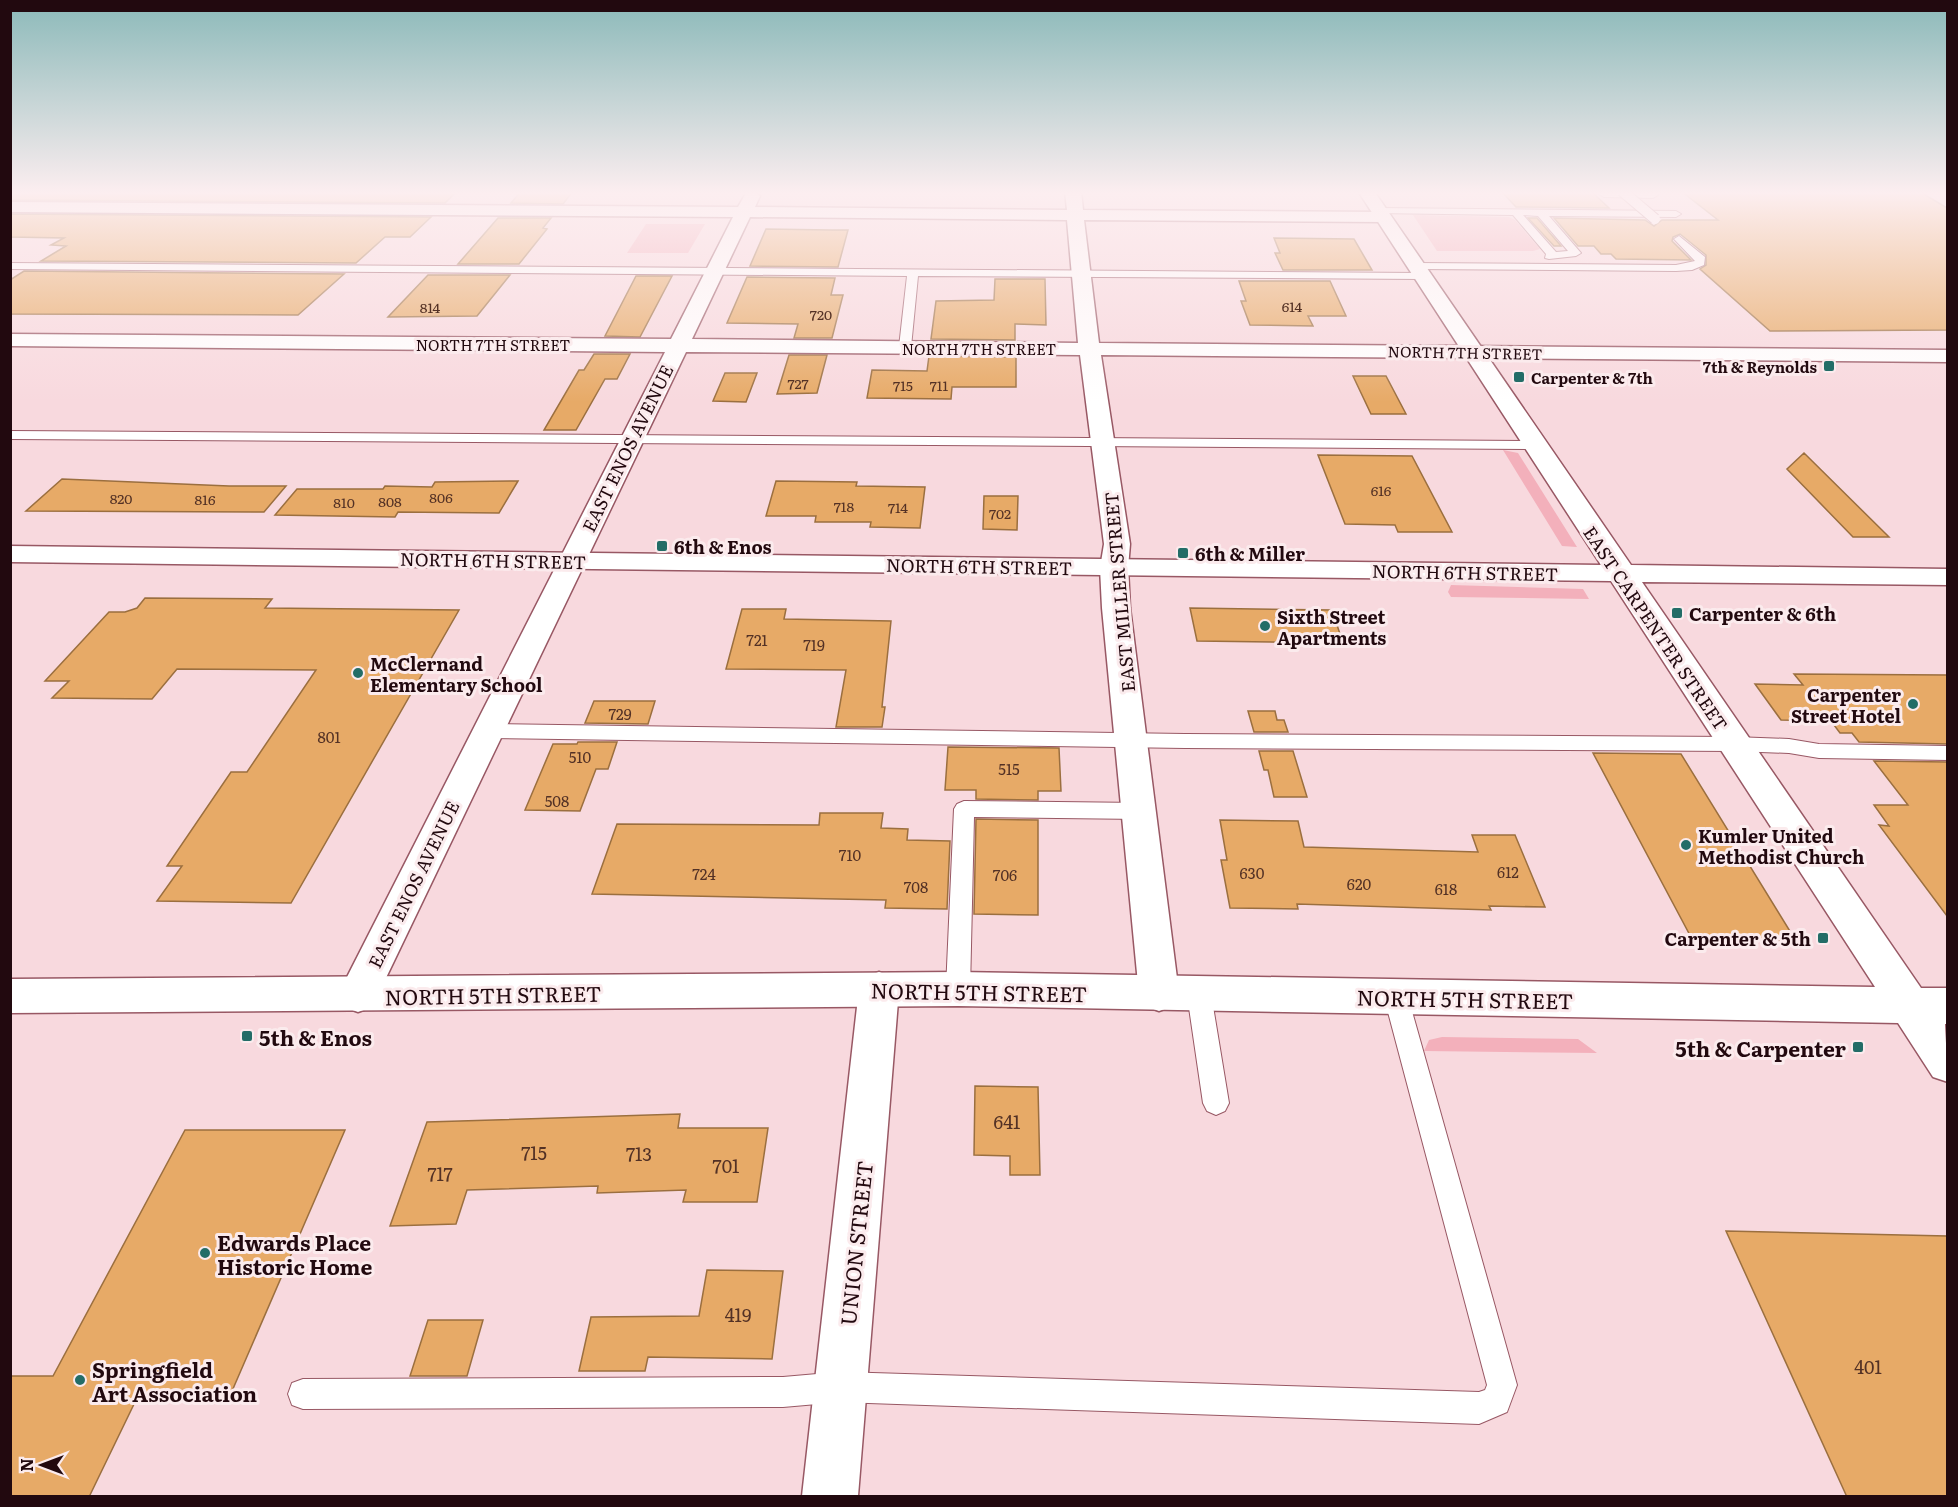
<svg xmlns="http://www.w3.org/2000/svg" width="1958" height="1507" viewBox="0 0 1958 1507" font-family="Literata,serif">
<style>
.green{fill:#f3b0bb}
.building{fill:#e7aa67;stroke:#9b6f3f;stroke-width:1.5}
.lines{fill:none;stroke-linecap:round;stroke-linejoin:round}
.lane-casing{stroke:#985864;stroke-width:2}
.street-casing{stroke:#985864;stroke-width:3}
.secondary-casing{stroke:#985864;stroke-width:3}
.lane{fill:#fff;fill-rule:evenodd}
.street{fill:#fff;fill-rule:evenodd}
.secondary{fill:#fff;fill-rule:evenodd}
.lane-bridge-casing{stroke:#985864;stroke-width:12;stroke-linecap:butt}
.lane-bridge{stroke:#fff;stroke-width:10}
.poi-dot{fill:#236d67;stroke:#fbebed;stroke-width:2}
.labels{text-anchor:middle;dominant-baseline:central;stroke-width:6;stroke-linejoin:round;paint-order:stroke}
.far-number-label{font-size:14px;fill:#533125}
.far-street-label{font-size:15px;fill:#22090f;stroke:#fbebed}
.far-poi-label{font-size:15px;font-weight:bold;fill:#22090f;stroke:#fbebed;text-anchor:end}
.number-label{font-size:15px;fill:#533125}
.street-label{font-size:18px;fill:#22090f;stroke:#fbebed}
.poi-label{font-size:18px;font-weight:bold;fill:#22090f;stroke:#fbebed;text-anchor:start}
.near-number-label{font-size:18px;fill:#533125}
.near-street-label{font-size:21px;fill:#22090f;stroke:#fbebed}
.near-poi-label{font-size:21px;font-weight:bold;fill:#22090f;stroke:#fbebed;text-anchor:start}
</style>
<rect width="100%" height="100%" fill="#f8d9de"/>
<path class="green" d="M1413,215L1509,217L1515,220L1540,249L1533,251H1437Z
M646,224H705L688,253H627Z
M1503,450L1518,453L1577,547L1562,546Z
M1451,585L1583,589L1589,599L1451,597L1448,592Z
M1442,1037L1578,1039L1597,1053L1424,1051L1429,1040Z"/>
<path class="building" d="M10,191H457L445,203L10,200Z
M521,191H573L563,204L511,203Z
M1501,191H1591L1609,208L1516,207Z
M1681,191H1919L1947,208V330L1770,331L1700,269L1706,265V255L1680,234L1673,237L1672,241L1691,260L1616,259L1611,254H1601L1594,246H1578L1554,218L1645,220L1654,226L1662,220H1718Z
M10,214L431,217L410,237H385L356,263L41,261L66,246L51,245L64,238L10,237Z
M498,218H551L543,228L547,229L519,264H458Z
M1528,218H1537L1561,246H1554Z
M766,229L831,230H848L838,267L750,266Z
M1274,238L1354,239L1372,270H1283L1275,253H1280Z
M24,271L344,274L298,315L10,314V280Z
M428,275H510L477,316L388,317Z
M636,276H672L640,337L605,336Z
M747,277L835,278L831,295H843L832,338H794L798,324L727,323Z
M995,279H1045L1046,325L1015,324V340L931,339L936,301L994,300Z
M1239,281H1330L1346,316H1308L1313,326L1250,325L1241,301H1246Z
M594,354H630L617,379H605L576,430H544L579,370H584Z
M789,355H827L817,393L777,394Z
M929,356L1016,357V387H952L951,399L867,398L872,370L927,371Z
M725,373H757L746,402L713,401Z
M1353,376H1386L1406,414H1371Z
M1804,453L1889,537H1853L1787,469Z
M1318,455L1412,456L1452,532H1398L1395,525L1345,524Z
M62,479L229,486H286L264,512L26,511Z
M518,481L499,513L398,512L395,517L275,515L297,489H383L385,486L432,487L435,482Z
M776,481L857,482L856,486L925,487L920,528L870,527L871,522H815L816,516H766Z
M984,496H1018L1017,530L983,529Z
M145,598L272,599L265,608L459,610L291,903L157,901L182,866H167L231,772H247L316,670L177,669L152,699L52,698L69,681H45L109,612H125L137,608Z
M1190,608L1332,610L1343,643L1197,641Z
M742,609H786L784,619L891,621L882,707H885L882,727H836L846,670L726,669Z
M1794,674L1947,675V744L1859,742L1852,733H1840L1831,721L1781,720L1755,684L1803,685Z
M594,701H655L648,724L585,723Z
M1248,711H1275L1277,720H1284L1288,732H1254Z
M578,742H617L608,769H596L580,811L525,810L553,744H577Z
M948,747L1059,748L1061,791H1038V800L976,799V790H945Z
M1259,751H1293L1307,797H1274L1268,770H1264Z
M1593,753L1681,754L1796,941L1692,939Z
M1874,761L1947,762V916L1879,825L1889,826L1874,805H1908Z
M820,813H883L881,828L908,829L907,840L950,841L947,909L885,908L886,900L592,894L617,824L819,825Z
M976,819L1038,820V915L974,914Z
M1220,820L1298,821L1304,847L1478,852L1472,835H1515L1545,907L1489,906L1491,910L1297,904L1298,909L1230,908L1221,860H1227Z
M975,1086L1038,1087L1040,1175H1010V1156L974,1155Z
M680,1114L678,1128H768L757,1202H683L686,1190L597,1193L598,1186L467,1190L456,1224L390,1226L427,1122Z
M185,1130H345L229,1398H137L89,1497H10V1376H53Z
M1726,1231L1947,1236V1497H1847Z
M707,1270L783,1271L772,1359L648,1357L645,1371H579L591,1317L699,1316Z
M428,1320H483L467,1376H410Z"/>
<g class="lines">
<defs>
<path id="lane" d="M1601,192H1653L1658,195L1653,198L1604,197L1599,194Z
M1379,208L1676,211L1681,214L1676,217L1549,216L1581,253L1576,256L1549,259L1545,258L1546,254L1513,215L1376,213L1374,211ZM1523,215L1538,216L1568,251L1556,252Z
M1679,236L1705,257L1704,265L1692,270L1676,271L1416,269L1411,266L1416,263L1676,265L1695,261L1674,239Z
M10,263L1422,273L1427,276L1422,279L918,276L911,347L905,351L899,347L907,276L10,269Z
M10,431L1533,441L1540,445L1533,449L10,439Z
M488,724L1185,734L1734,737L1789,739L1819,744L1948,746V760L1819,758L1789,753L1734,751L1185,748L488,738L481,736L478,731L481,726Z
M964,801L1141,803L1148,806L1151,811L1148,816L1141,819L974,817L970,989L966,996L958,999L950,996L946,989L954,809L957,804Z
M1199,984L1207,987L1211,994L1229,1103L1225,1111L1216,1115L1207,1111L1203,1103L1187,994L1191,987Z
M1396,987L1404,990L1408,997L1517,1385L1507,1412L1479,1424L840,1402L783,1407L303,1409L292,1405L288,1394L292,1383L303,1379L783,1377L840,1372L1479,1392L1485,1390L1487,1385L1384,997L1388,990Z"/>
<path id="street" d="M753,191L760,196L755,207L1067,210L1065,191H1081L1083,210L1383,212L1391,217L1383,222L1084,220L1099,343L1948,350V362L1101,355L1130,544L1128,568L1130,608L1179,994L1173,1006L1159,1011L1145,1006L1139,994L1102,608L1100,568L1104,544L1080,355L686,352L372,1007L358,1012L344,1007L338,995L344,983L665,352L10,346V334L671,339L733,217L10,212V202L738,207L746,193ZM750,217L1067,220L1078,343L692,339Z
M879,972L893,977L899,989L858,1496H802L859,989L865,977Z"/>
<path id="secondary" d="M1358,191H1374L1631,565L1948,569V585L1642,582L1921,988H1948V1024H1945L1948,1082L1933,1077L1898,1023L958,1006L10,1013V979L958,972L1875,987L1611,581L10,562V546L1601,565Z"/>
</defs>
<use href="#lane" class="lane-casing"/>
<use href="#street" class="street-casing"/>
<use href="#secondary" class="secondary-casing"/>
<use href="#lane" class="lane"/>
<use href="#street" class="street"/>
<use href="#secondary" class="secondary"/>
<defs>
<path id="lane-bridge" d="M1622,191L1655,219"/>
</defs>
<use href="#lane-bridge" class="lane-bridge-casing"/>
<use href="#lane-bridge" class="lane-bridge"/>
</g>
<linearGradient id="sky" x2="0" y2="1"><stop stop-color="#8bb9b9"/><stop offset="0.48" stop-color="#fceef0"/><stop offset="1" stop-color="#fceef0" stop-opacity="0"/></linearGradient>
<rect width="1958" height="402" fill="url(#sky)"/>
<g class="poi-dot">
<rect x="1823" y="360" width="12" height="12" rx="3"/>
<rect x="1513" y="371" width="12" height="12" rx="3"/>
<rect x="656" y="540" width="12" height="12" rx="3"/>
<rect x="1177" y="547" width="12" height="12" rx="3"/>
<rect x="1671" y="607" width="12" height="12" rx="3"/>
<circle cx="1265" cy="626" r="6"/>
<circle cx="358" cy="673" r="6"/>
<circle cx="1913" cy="704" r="6"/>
<circle cx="1686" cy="845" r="6"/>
<rect x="1817" y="932" width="12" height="12" rx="3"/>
<rect x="241" y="1030" width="12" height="12" rx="3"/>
<rect x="1852" y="1041" width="12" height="12" rx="3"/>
<circle cx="205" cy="1253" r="6"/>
<circle cx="80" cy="1380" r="6"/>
</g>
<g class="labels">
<g class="far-number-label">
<text x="1292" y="306">614</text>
<text x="430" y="307">814</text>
<text x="821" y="314">720</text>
<text x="798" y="383">727</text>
<text x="903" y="385">715</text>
<text x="939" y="385">711</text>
<text x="1381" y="490">616</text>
<text x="441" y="497">806</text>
<text x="121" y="498">820</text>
<text x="205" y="499">816</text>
<text x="390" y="501">808</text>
<text x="344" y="502">810</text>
<text x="844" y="506">718</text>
<text x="898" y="507">714</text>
<text x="1000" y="513">702</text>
</g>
<g class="far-street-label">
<text x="493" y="344">NORTH 7TH STREET</text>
<text x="979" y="348">NORTH 7TH STREET</text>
<text transform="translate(1465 352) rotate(1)">NORTH 7TH STREET</text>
</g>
<g class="far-poi-label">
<text x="1817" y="366">7th &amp; Reynolds</text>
<text x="1531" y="377" text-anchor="start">Carpenter &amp; 7th</text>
</g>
<g class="number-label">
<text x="757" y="639">721</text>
<text x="814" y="644">719</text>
<text x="620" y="713">729</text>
<text x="329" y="736">801</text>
<text x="580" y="756">510</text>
<text x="1009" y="768">515</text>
<text x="557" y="800">508</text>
<text x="850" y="854">710</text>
<text x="1508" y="871">612</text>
<text x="1252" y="872">630</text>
<text x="704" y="873">724</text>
<text x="1005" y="874">706</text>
<text x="1359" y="883">620</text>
<text x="916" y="886">708</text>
<text x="1446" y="888">618</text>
</g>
<g class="street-label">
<text transform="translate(627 448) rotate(-64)">EAST ENOS AVENUE</text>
<text transform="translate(493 560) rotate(1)">NORTH 6TH STREET</text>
<text transform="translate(979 566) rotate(1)">NORTH 6TH STREET</text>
<text transform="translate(1465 572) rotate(1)">NORTH 6TH STREET</text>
<text transform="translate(1119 592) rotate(-95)">EAST MILLER STREET</text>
<text transform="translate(1656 628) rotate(56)">EAST CARPENTER STREET</text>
<text transform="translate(413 884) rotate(-64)">EAST ENOS AVENUE</text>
</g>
<g class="poi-label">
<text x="674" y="546">6th &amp; Enos</text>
<text x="1195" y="553">6th &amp; Miller</text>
<text x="1689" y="613">Carpenter &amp; 6th</text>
<text x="1277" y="616">Sixth Street<tspan x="1277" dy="21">Apartments</tspan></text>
<text x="370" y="663">McClernand<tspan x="370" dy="21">Elementary School</tspan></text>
<text x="1901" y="694" text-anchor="end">Carpenter<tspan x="1901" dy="21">Street Hotel</tspan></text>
<text x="1698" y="835">Kumler United<tspan x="1698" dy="21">Methodist Church</tspan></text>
<text x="1811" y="938" text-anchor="end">Carpenter &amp; 5th</text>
</g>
<g class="near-number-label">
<text x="1007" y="1121">641</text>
<text x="534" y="1152">715</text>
<text x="639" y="1153">713</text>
<text x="726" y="1165">701</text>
<text x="440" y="1173">717</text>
<text x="738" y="1314">419</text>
<text x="1868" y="1366">401</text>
</g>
<g class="near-street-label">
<text transform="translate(979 991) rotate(1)">NORTH 5TH STREET</text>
<text transform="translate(493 994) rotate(-1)">NORTH 5TH STREET</text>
<text transform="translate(1465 998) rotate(1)">NORTH 5TH STREET</text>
<text transform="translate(855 1243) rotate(-84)">UNION STREET</text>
</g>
<g class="near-poi-label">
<text x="259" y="1036">5th &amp; Enos</text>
<text x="1846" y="1047" text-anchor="end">5th &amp; Carpenter</text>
<text x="217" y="1241">Edwards Place<tspan x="217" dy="24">Historic Home</tspan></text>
<text x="92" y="1368">Springfield<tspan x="92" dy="24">Art Association</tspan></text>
</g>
</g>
<rect width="1958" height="1507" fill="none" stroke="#22090f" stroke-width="24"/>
<g transform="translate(42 1465) rotate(270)" stroke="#fbebed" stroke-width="4.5" paint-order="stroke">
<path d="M0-4.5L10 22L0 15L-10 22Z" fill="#22090f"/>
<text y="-9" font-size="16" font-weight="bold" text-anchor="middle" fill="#22090f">N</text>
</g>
</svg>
